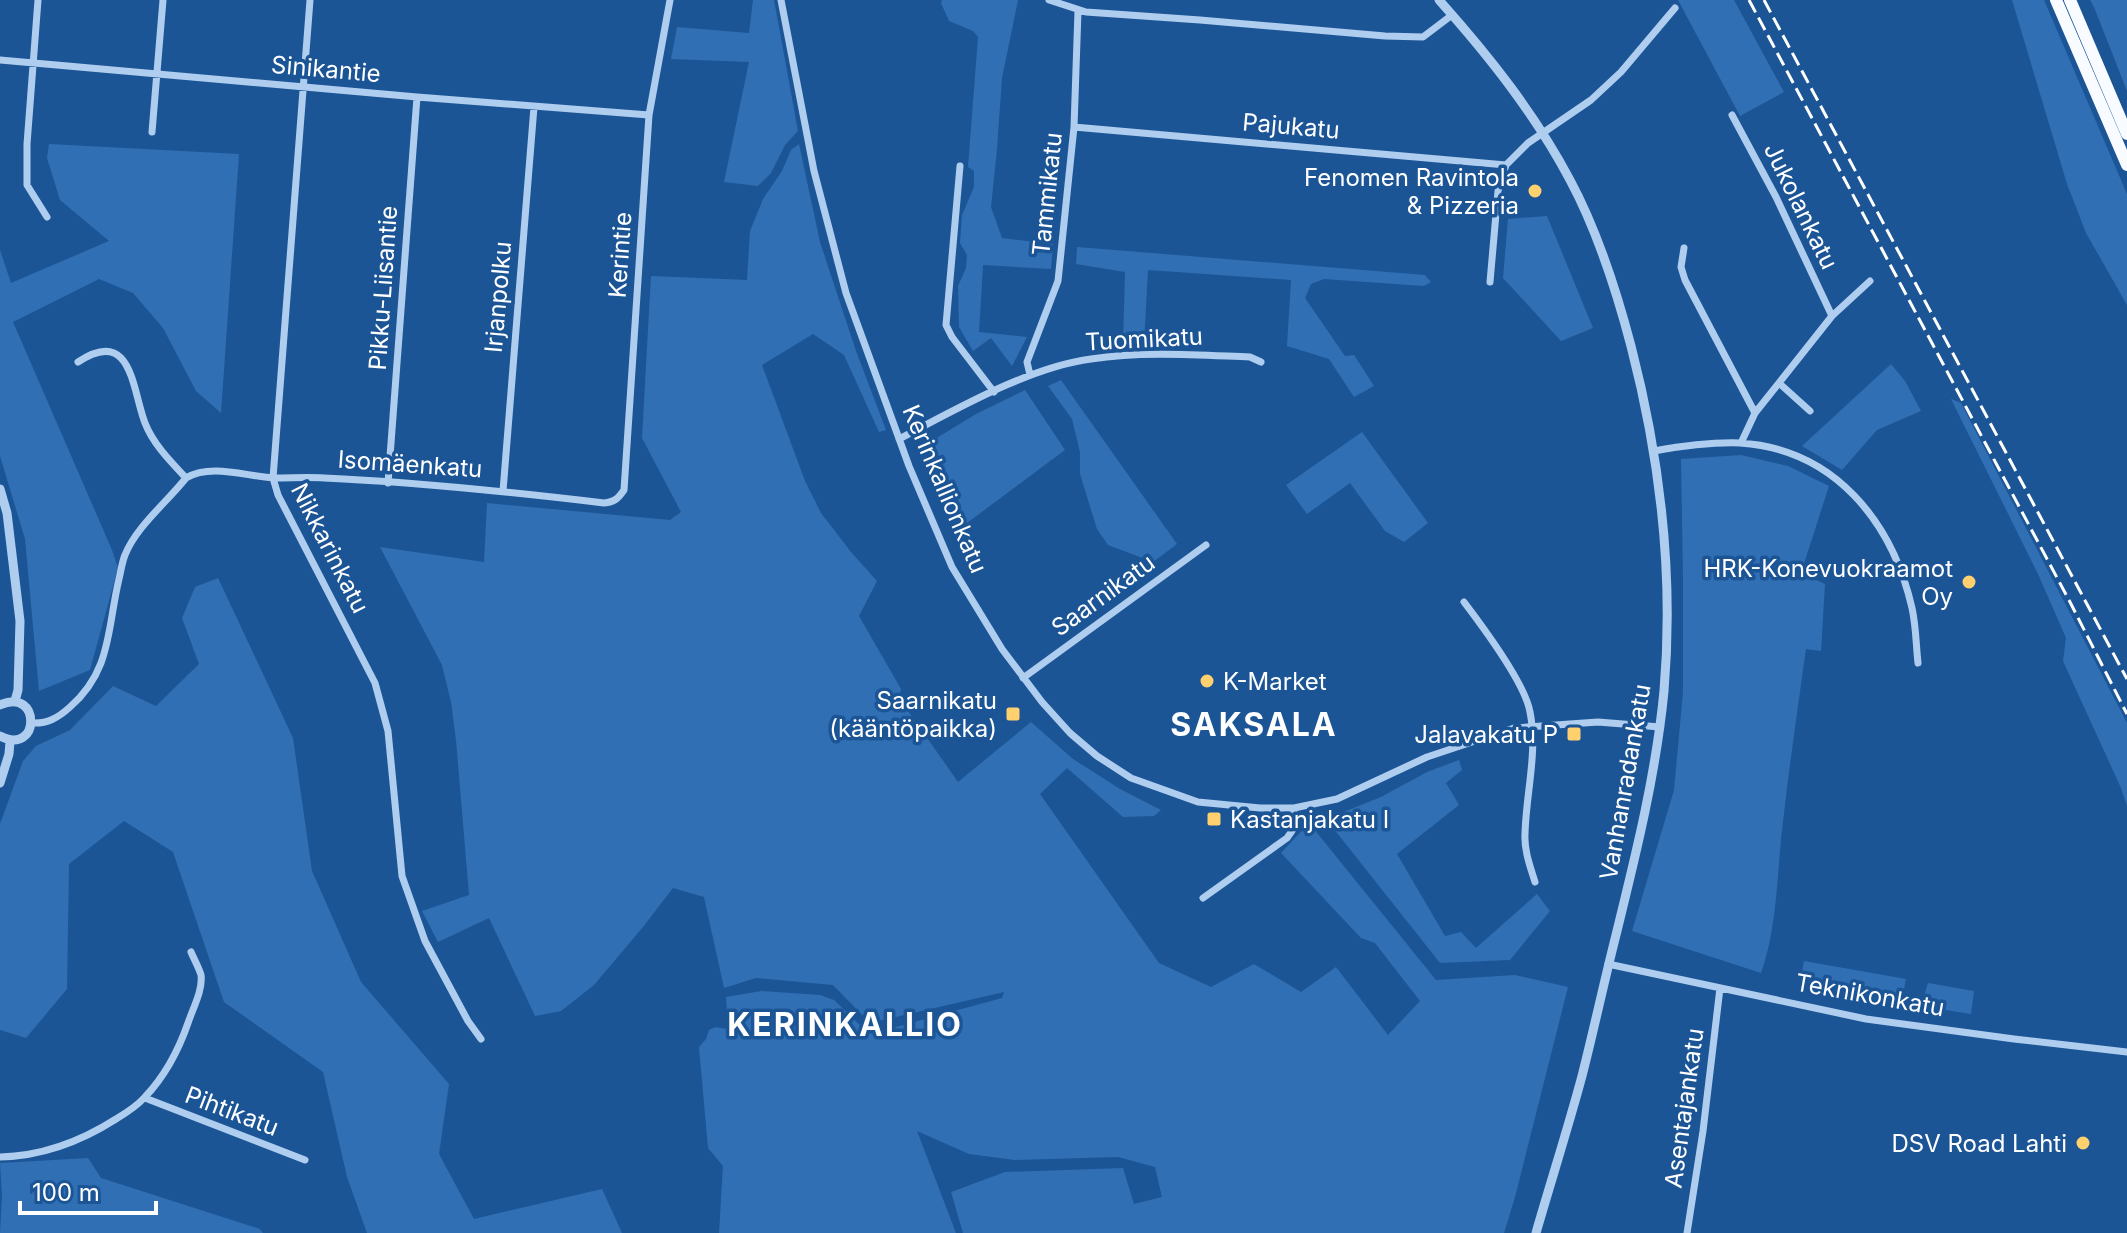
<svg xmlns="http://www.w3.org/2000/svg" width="2127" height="1233" viewBox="0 0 2127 1233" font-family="Inter,sans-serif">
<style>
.green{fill:#306fb4}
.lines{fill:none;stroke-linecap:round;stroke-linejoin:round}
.minor{stroke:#afceef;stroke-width:7}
.tertiary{stroke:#afceef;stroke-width:9}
.primary{stroke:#f8fbff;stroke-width:12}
.rail{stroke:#fff;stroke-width:3;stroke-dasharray:14 6;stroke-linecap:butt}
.poi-dot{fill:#ffd16e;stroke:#1c5596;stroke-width:3}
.labels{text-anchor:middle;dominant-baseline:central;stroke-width:7;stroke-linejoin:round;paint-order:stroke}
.street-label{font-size:24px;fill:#fff;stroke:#1c5596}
.poi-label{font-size:24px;fill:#fff;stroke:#1c5596;text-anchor:end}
.district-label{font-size:32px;font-weight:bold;letter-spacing:2px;fill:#fff;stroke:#1c5596}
</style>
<rect width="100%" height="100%" fill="#1c5596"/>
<path class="green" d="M753,0H774L798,131L785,145L771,173L758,186L724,182L749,62L671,59L677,27L749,33Z
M942,0H1018L1002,78L997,149L991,207L1002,238L1053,244L1051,269L983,265L979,332L1027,337L1012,366L991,338L973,351L959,327L958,286L966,268L967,255L960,243L962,215L974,187V171L968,167L978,37L973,31L949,21L941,3Z
M1678,0H1734L1784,92L1740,116Z
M2012,0H2044L2127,194V305L2086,233L2067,184Z
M2090,0H2127V91L2094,7Z
M49,144L239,154L221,413L196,391L163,328L133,293L99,279L13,322L112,550L118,568L90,670L39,691L25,539L0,456V250L11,283L109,241L60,200L47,158Z
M799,144L820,242L856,351L886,430L879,432L844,355L813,334L762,365L805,481L821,513L851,552L877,581L859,616L901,689L899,698L958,782L1031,722L1073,759L1120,789L1161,810L1154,816L1123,817L1067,768L1040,794L1159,963L1211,987L1254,964L1301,992L1336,967L1388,1035L1420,1001L1375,943L1361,938L1281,853L1309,823L1436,980L1515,975L1568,987L1515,1197L1504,1233H963L951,1192L1005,1172L1123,1168L1134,1204L1162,1197L1155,1167L1118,1157L1015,1160L969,1154L917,1131L956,1233H719L723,1166L708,1148L699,1047L706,1039L709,1030L715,1027L728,1029L726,997L761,991L820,995L834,1000L864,1029L874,1033L1002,998L1004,992L870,1023L833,985L756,978L724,988L704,897L673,888L643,927L594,985L561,1011L535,1016L489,918L438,942L422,911L469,895L456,740L451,702L442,665L380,547L484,562L487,503L670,520L681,512L642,438L651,276L747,280L750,231L763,199L782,171L791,150Z
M1547,216L1593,328L1561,341L1503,278L1508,219Z
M1077,247L1425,275L1431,282L1424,286L1324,279L1311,284L1305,298L1345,356L1354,355L1374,386L1354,397L1329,359L1287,346L1291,280L1148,270L1144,343H1123L1125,272L1076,264Z
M1891,364L1905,381L1921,411L1877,430L1842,470L1802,446Z
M1061,380L1177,544L1153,562L1108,545L1097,529L1080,474V452L1072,419L1048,386Z
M1025,390L1065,450L963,526L925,458L922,447L976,414Z
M1951,399L1961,403L2127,723V806L2121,788L2063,661L2066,638L2038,574Z
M1362,432L1428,523L1404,542L1385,531L1350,483L1307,514L1286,485Z
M1741,455L1788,466L1829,486L1801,573L1825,584L1821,651L1806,649C1797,712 1788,775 1781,839C1777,883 1776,931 1761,973L1632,931L1674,790L1683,692V577L1681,459Z
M218,578L293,738L312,871L361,982L449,1084L439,1154L474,1219L602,1189L622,1233H367L347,1177L323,1072L224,1002L173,852L124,821L69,864L67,989L26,1038L0,1030V824L23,761L36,746L70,730L113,686L156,706L199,664L182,618L195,587Z
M1459,760L1462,770L1446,783L1459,805L1397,854L1445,936L1461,932L1476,948L1537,894L1550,911L1510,960L1440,963L1326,819L1381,797L1427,772Z
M1804,961L1906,979L1901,1005L1800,983Z
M1928,983L1974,991L1971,1014L1921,1006Z
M88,1158L101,1178L260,1229L263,1233H0L2,1196L0,1163Z"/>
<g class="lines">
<path class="minor" d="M38,0L27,144V185L47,217
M310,0L273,478L278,495L375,683L388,731L402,876L425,941L468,1021L481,1039
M781,0L814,171L846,293L909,466L952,567L1002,649L1042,702L1070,733L1097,756L1131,778L1198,802L1260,808H1294L1337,799L1427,757L1514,728L1598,722L1660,727
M1049,0L1086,12L1200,20L1385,36L1423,37L1452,15
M0,60L417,97L649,115
M1732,115L1776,197L1832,316
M1074,127L1506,165
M152,132L163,0
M960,166L946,325L952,337L994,392
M1684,248L1681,267L1685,280L1755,413
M1490,282L1498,191L1506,165L1528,143L1591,100L1621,72L1675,8
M78,362C132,326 132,389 145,423C153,444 171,462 186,478
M1030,375L1027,362L1058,281L1074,127L1078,11
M1779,383L1810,411
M899,439C955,410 1029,367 1091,359C1144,351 1197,355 1250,357L1261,362
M1741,443L1755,413L1832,316L1870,281
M1654,451C1682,446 1711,442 1740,443C1834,449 1892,521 1912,608C1916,626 1916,645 1918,663
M388,483L417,97
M503,491L534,107
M1464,602C1483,627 1525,683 1530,712C1538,752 1526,793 1525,834C1524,850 1530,866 1535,882
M1023,678L1206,545
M32,723C47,724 58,718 70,707C112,670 107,629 119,579C121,571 122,562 125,555C136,527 167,502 186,478C212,463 247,477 276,478C292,478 308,477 324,478C418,482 511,492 604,503C614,502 618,499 624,490L649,115L670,0
M1203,898L1287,838L1294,828V808
M1608,964L1866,1019L2014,1039L2127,1052
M145,1098L305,1160
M0,1157C43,1156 80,1142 116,1119C126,1113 137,1106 145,1097C165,1076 179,1049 188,1023C193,1008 203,990 201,975C199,968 194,959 191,952
M1687,1233L1703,1131L1720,988"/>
<path class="tertiary" d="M1439,0C1489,56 1535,114 1570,180C1598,232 1616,289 1631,346C1660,458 1674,575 1664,691C1656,774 1636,854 1616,935C1604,982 1594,1029 1582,1076C1568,1128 1551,1181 1536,1233
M0,489L7,513L20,621L18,690L15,701
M0,705C41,686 41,757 0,736
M0,783L9,754L10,741"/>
<path class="primary" d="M2056,0L2127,165
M2070,0L2127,134"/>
<path class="rail" d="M1749,0L2070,602L2127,714
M1764,0L2127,679"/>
</g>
<g class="poi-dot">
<circle cx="1535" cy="191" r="8"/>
<circle cx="1969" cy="582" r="8"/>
<circle cx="1207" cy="681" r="8"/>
<rect x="1005" y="706" width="16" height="16" rx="4"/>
<rect x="1566" y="726" width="16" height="16" rx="4"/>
<rect x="1206" y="811" width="16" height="16" rx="4"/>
<circle cx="2083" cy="1143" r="8"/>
</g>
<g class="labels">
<g class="street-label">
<text transform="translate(326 69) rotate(5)">Sinikantie</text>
<text transform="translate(1291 126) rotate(5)">Pajukatu</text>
<text transform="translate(1047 194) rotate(-84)">Tammikatu</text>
<text transform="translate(1801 206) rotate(64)">Jukolankatu</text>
<text transform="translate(620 255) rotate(-86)">Kerintie</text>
<text transform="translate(383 288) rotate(-86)">Pikku-Liisantie</text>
<text transform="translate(498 297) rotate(-85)">Irjanpolku</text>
<text transform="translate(1144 339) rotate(-3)">Tuomikatu</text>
<text transform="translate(410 464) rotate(4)">Isomäenkatu</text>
<text transform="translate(945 489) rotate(67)">Kerinkallionkatu</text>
<text transform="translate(330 548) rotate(63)">Nikkarinkatu</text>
<text transform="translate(1103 595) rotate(-36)">Saarnikatu</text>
<text transform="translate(1625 782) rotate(-80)">Vanhanradankatu</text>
<text transform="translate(1870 995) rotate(10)">Teknikonkatu</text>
<text transform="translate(1684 1108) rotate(-82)">Asentajankatu</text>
<text transform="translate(232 1111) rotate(21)">Pihtikatu</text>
</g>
<g class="poi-label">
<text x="1519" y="177">Fenomen Ravintola<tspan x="1519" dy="28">&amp; Pizzeria</tspan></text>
<text x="1953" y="568">HRK-Konevuokraamot<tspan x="1953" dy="28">Oy</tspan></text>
<text x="1223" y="681" text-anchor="start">K-Market</text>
<text x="997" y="700">Saarnikatu<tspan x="997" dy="28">(kääntöpaikka)</tspan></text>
<text x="1558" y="734">Jalavakatu P</text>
<text x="1230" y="819" text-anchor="start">Kastanjakatu I</text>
<text x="2067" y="1143">DSV Road Lahti</text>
</g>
<g class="district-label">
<text x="1254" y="724">SAKSALA</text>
<text x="845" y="1024">KERINKALLIO</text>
</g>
</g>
<path d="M20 1201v12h136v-12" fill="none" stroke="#ffffff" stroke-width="4"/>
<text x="32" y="1201" font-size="24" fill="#ffffff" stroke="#1c5596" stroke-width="6" paint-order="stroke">100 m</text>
</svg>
